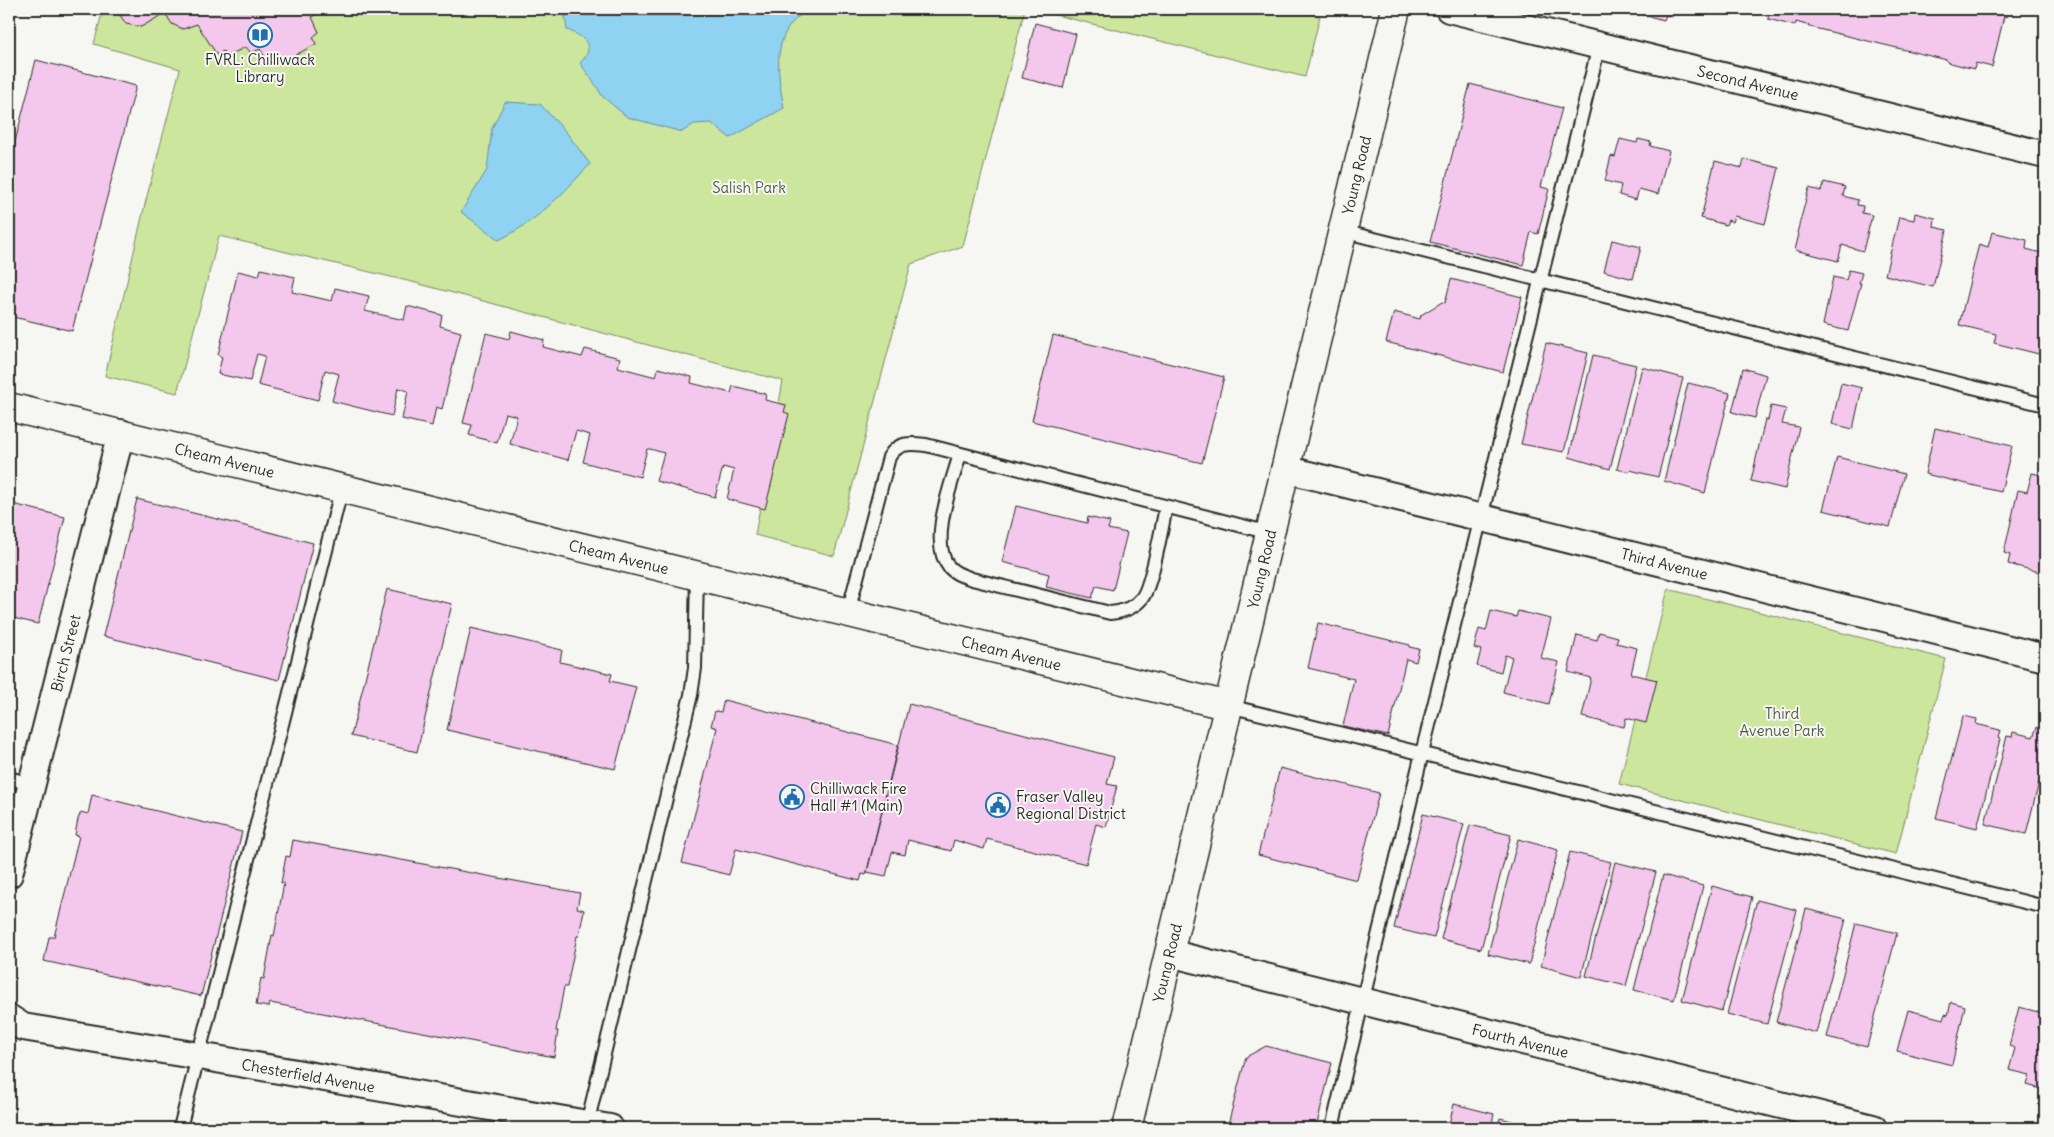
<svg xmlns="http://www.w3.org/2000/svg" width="2054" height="1137" viewBox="0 0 2054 1137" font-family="Delius,sans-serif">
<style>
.green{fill:#cce69d;stroke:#7c8864}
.water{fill:#90d2f1;stroke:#688fa2}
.building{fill:#f4c7ec;stroke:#2b2b2b}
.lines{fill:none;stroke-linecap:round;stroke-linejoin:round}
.service-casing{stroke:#2b2b2b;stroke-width:16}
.minor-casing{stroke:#2b2b2b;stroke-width:30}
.tertiary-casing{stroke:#2b2b2b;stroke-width:31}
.secondary-casing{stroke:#2b2b2b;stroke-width:31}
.service{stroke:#f6f6f2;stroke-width:12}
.minor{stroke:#f6f6f2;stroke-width:26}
.tertiary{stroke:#f6f6f2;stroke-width:28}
.secondary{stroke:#f6f6f2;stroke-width:28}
.labels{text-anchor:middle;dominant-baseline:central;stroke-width:4;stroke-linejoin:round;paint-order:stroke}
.poi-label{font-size:15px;fill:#2b2b2b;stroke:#f6f6f2;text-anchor:start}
.street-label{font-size:15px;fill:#2b2b2b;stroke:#f6f6f2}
.park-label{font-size:15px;fill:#535a48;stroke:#f6f6f2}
</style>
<rect width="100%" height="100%" fill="#f6f6f2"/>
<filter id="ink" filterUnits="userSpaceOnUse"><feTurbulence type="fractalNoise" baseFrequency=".02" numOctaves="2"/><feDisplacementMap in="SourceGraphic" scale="10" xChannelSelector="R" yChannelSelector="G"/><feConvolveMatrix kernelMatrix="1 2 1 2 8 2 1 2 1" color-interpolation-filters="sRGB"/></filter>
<g filter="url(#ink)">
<path class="green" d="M103,9H1025L963,246L911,264L834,556L755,535L783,381L412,282L219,236L177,393L105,376L145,204L180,69L94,44Z
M1032,9H1295L1320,16L1305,77Z
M1668,589L1946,659L1896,854L1619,784Z"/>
<path class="water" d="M564,9H810C770,30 777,71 784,108L730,138L711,123L694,124L682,132L627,117L602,96L597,87L580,63C597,47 584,36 567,30Z
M505,102L540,104L566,132L590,164C563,194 536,222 499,240L461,212L487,170L492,128Z"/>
<path class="building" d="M116,9H317L319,12L312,17L319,32L313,37L316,44L277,65L275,60L268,62L260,49L251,53L246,47L227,56L223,51L217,55L197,24L183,29L172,24L165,13L141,27L126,24Z
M1620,9H1674L1672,17L1666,15L1664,20Z
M1752,9H2009L2007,17L2004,16L1992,67L1976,63L1974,69L1947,62V60L1810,27V26L1796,22L1795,26L1768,19L1769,13Z
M2035,9H2045V14L2034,12Z
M1035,23L1076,34L1063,88L1022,78Z
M36,60L136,86L72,331L9,316V165Z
M1470,84L1562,108L1541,187L1549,189L1538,234L1531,232L1523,265L1430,242Z
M1620,139L1637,143L1638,139L1651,142L1650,146L1669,151L1658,194L1639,189L1636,200L1619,195L1621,185L1605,181L1611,156L1615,157Z
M1744,159L1779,168L1765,224L1734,216L1732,222L1728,220L1726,225L1701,218L1715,161L1742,168Z
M1824,182L1845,187L1843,196L1858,200L1857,205L1863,206L1862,213L1872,215L1863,251L1842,245L1838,261L1795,250L1799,234L1797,233L1809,188L1821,191Z
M1915,213L1935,218L1934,227L1947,230L1933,287L1885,275L1899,217L1914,220Z
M1992,232L2027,240L2026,249L2045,254V328L2039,354L1994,343L1996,334L1959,325L1979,244L1988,247Z
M1612,240L1641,247L1633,279L1604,271Z
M261,269L295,277L292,292L332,301L335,288L369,296L365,311L404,320L407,306L442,315L440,326L461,332L442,409L436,407L432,426L402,419L408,391L398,388L392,416L332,401L339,374L325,370L318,400L258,385L265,356L257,354L250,381L218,374L222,357L218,355L238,271L259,276Z
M1849,270L1862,273L1859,283H1861L1848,331L1823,325L1833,277L1846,280Z
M1451,279L1522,297L1503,372L1386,342L1394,312L1420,319L1421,315L1442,302L1445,303Z
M511,331L544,340L543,347L582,357L585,349L620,358L618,367L656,377L658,368L692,377L691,383L731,393L733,386L766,394L765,400L786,405L784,412L789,414L765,509L727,499L734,470L723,467L715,497L656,481L664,453L650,449H647L640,477L583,462L590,435L576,431L568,460L510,444L517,416L505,413L497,443L469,435L472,425L463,423L486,333L509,339Z
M1053,335L1224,377L1202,463L1032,421Z
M1546,343L1588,353L1564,452L1521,444Z
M1593,355L1636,365L1610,469L1569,457Z
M1642,367L1683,378L1658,477L1630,470L1629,472L1617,469Z
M1743,368L1766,375L1755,418L1732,412Z
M1688,383L1730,393L1705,493L1664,481Z
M1841,383L1862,388L1853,429L1832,424Z
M1771,406L1786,409L1782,424L1799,427L1785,489L1751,481L1765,419L1768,420Z
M1935,428L2012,446L2001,492L1925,474Z
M1837,457L1904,474L1890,527L1823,510Z
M2032,473L2045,476V556L2040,572L2008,564L2010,555L2004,553L2018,490L2027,492Z
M137,499L313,543L279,680L103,636Z
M9,503L65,517L38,624L9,617Z
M1016,506L1087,523L1088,517L1110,522L1108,529L1127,533L1113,590L1096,586L1092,598L1046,587L1049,574L1002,562Z
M387,589L452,604L417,752L351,736Z
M1491,611L1516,617L1518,611L1551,619L1541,658L1559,662L1549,704L1503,692L1512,657L1505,655L1501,672L1477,666L1481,650L1474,648L1479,629L1486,631Z
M1318,623L1410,645L1409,647L1419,649L1416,662L1406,659L1388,736L1343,726L1354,679L1308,668Z
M471,628L562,650L560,662L612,674L610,681L636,687L615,769L447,730Z
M1599,632L1618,637L1616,643L1637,648L1631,674L1657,680L1646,723L1626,718L1624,727L1582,717L1591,678L1568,672L1577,635L1597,640Z
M724,700L898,745L866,875L862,874L860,881L736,849L729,875L682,863L717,728L711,726L715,711L721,712Z
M909,704L1114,757L1107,784L1117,786L1106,827L1096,824L1086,864L987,839L984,849L954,840L951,851L908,840L905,855L892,852L886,876L867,872Z
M1963,716L1977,719L1976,724L2000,730L1998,738L2000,739L1977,828L1936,818Z
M2037,727L2045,729V758L2026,834L1985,824L2007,736L2012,737L2013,732L2033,737Z
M1280,768L1379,793L1357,880L1258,855Z
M92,795L242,832L201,996L44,961L49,937H54L79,836L75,835L78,819L81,812L88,814Z
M1423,814L1464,824L1434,938L1394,928Z
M1470,825L1511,835L1481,949L1441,939Z
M1518,839L1558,850L1529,964L1488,954Z
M293,840L580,893L577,908L584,910L579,936H577L567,987H564L556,1031H558L554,1057L270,1003L269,1007L256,1005L261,978L264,979L272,935L274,936L284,883H281L286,856L290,857Z
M1570,852L1611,862L1581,977L1541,966Z
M1615,862L1656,872L1626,986L1586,976Z
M1663,875L1703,886L1674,1000L1634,990Z
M1712,886L1752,897L1722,1011L1682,1000Z
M1757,900L1797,910L1767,1024L1727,1014Z
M1806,909L1846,919L1816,1033L1776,1022Z
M1856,923L1897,933L1867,1047L1827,1037Z
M1951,1002L1965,1006L1952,1065L1897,1051L1908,1010L1943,1019L1945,1014L1948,1015Z
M2019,1007L2042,1013L2038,1028L2045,1030V1078L2044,1077L2041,1089L2027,1085L2030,1075L2009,1070L2015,1048L2009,1046Z
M1266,1046L1332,1063L1316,1128H1227L1246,1057Z
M1454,1104L1494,1114L1491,1128H1448Z
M1500,1118L1540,1128H1497Z"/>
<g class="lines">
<defs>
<path id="service" d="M1342,231L2045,405
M960,454C952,483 928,542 949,567C955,574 964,576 972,579L1110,613C1122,612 1134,608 1142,598C1152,585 1162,526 1166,507
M848,612L889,457C898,442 910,443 926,445L1270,533
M1229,706L2045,907
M9,778L31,784
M587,1124L691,695L695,668L697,575
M180,1128L342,487
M1332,1128L1422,753L1599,46"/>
<g id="minor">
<path id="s1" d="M1449,9L2045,155"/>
<path id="s2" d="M1285,469L2045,658"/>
<path id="s3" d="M9,874L121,433"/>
<path id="s4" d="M1169,953L1873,1128"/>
<path id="s5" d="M9,1018L23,1027L199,1056L610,1128"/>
</g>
<g id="tertiary">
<path id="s6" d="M9,407L1229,706"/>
</g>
<g id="secondary">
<path id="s7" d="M1127,1128L1396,9"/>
</g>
</defs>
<use href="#service" class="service-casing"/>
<use href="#minor" class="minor-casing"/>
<use href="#tertiary" class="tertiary-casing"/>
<use href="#secondary" class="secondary-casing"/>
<use href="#service" class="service"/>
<use href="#minor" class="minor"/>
<use href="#tertiary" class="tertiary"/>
<use href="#secondary" class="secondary"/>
</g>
</g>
<defs>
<symbol id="library-ring" viewBox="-11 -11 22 22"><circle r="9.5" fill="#f6f6f2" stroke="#1f6fb2" stroke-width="1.5"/><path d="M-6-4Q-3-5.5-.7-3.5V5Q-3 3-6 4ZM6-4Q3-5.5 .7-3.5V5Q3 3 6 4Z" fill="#1f6fb2"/></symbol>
<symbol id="civic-ring" viewBox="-11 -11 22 22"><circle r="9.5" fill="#f6f6f2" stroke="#1f6fb2" stroke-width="1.5"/><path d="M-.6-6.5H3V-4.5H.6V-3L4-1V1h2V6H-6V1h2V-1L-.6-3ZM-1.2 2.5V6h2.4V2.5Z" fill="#1f6fb2"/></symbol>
</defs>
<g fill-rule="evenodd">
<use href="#library-ring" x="246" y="21" width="28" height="28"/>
<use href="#civic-ring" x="778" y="783" width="28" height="28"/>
<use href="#civic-ring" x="984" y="791" width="28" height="28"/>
</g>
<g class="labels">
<g class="poi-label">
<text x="260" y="59" text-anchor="middle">FVRL: Chilliwack<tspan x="260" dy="17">Library</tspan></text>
<text x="810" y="788">Chilliwack Fire<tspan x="810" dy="17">Hall #1 (Main)</tspan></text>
<text x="1016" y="796">Fraser Valley<tspan x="1016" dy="17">Regional District</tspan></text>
</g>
<g class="street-label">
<text stroke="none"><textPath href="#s1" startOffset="308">Second Avenue</textPath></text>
<text stroke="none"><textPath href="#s7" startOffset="980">Young Road</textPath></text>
<text stroke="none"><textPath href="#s6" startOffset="222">Cheam Avenue</textPath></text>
<text stroke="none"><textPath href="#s6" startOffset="628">Cheam Avenue</textPath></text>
<text stroke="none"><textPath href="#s2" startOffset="391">Third Avenue</textPath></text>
<text stroke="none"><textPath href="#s7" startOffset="575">Young Road</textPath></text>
<text stroke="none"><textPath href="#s3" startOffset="228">Birch Street</textPath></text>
<text stroke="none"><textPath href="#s6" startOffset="1032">Cheam Avenue</textPath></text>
<text stroke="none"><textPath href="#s7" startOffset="170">Young Road</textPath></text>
<text stroke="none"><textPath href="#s4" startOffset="362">Fourth Avenue</textPath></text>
<text stroke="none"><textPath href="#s5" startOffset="306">Chesterfield Avenue</textPath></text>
</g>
<g class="park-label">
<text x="749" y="187">Salish Park</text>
<text x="1782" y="713">Third<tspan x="1782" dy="17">Avenue Park</tspan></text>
</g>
</g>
<rect width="2054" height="1137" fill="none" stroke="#f6f6f2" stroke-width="30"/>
<rect x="15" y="15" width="2024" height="1107" fill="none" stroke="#2b2b2b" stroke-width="2" filter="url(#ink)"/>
</svg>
